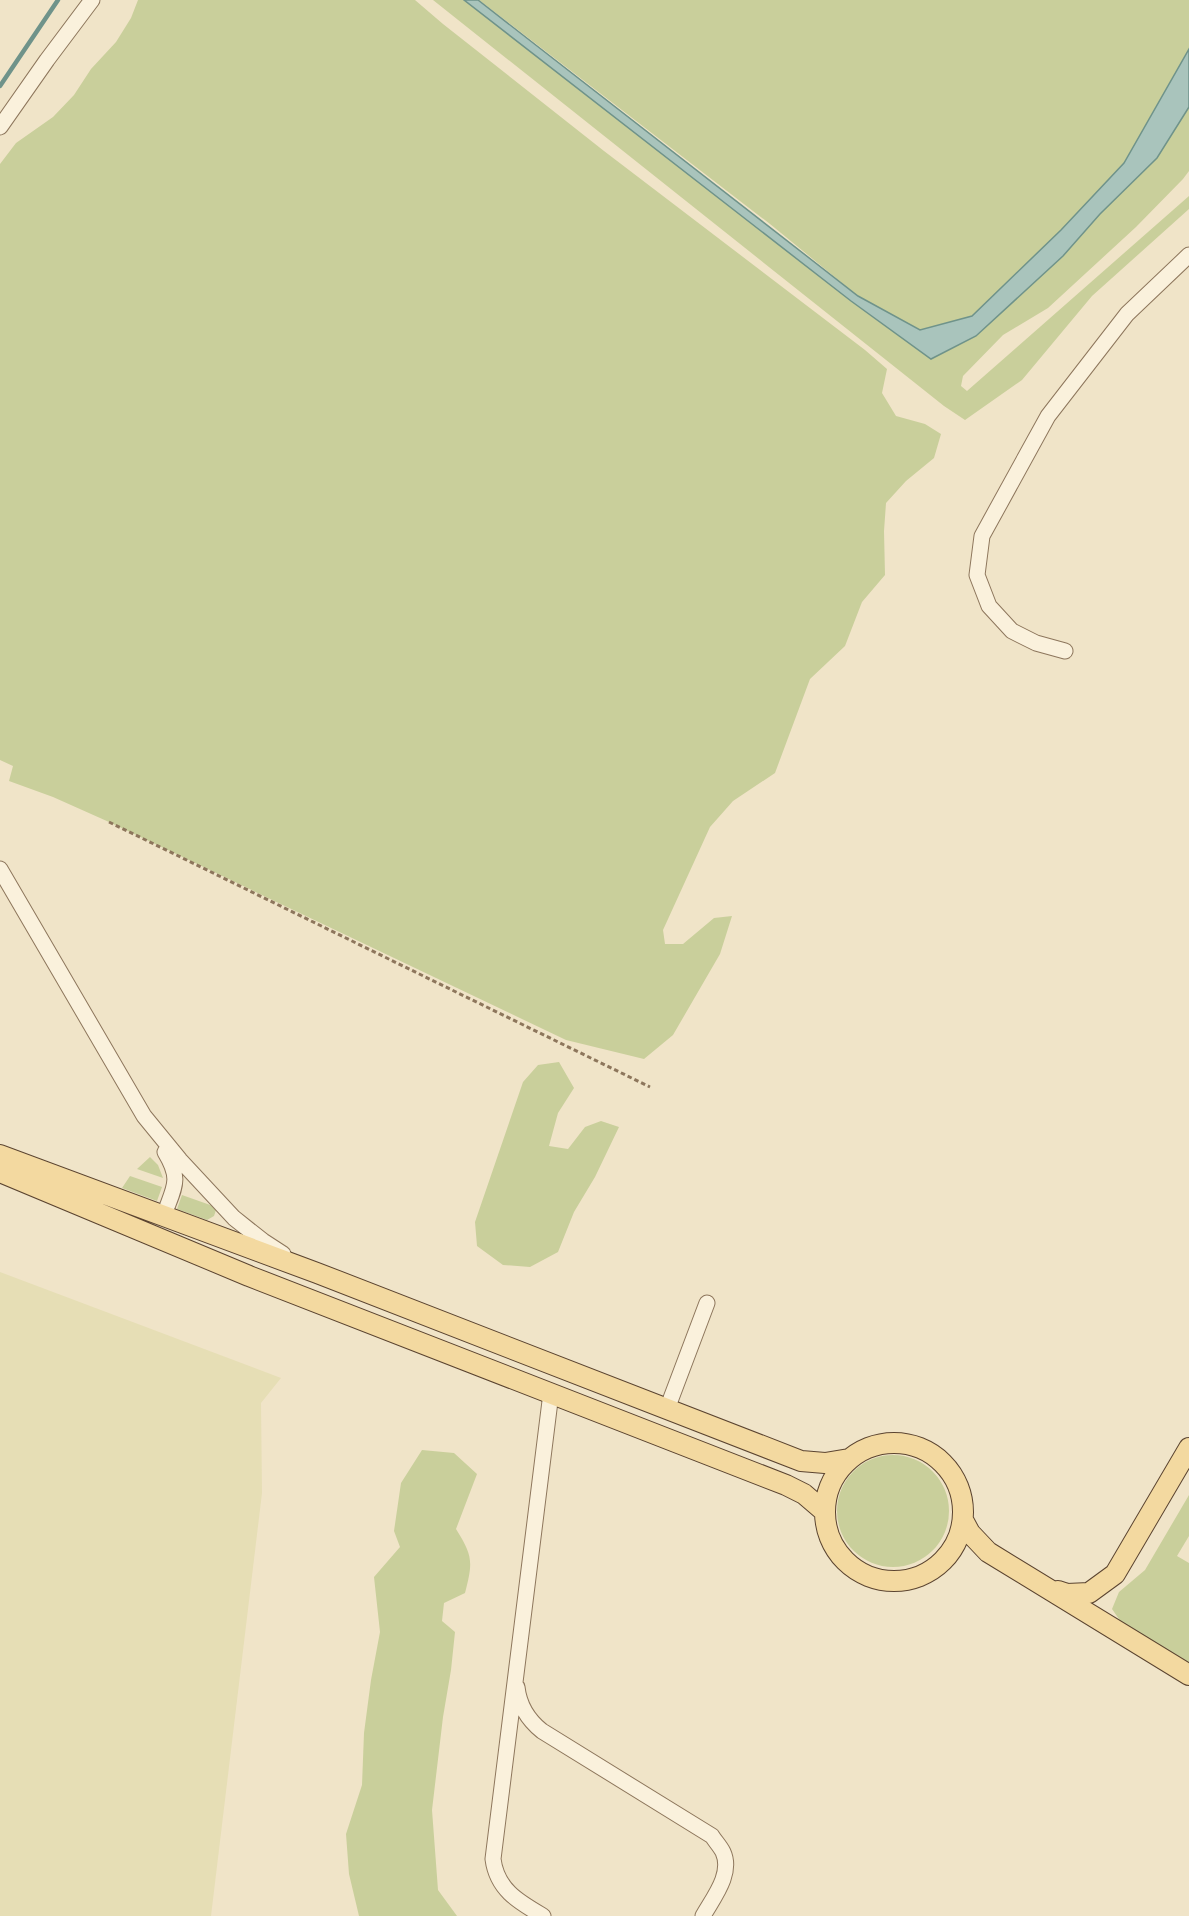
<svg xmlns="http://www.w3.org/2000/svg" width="1189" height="1916" viewBox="0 0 1189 1916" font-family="Georgia,serif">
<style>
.farmland{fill:#e6deb5}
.green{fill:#c9cf9b}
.water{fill:#a9c4bc;stroke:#6f938a;stroke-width:1.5}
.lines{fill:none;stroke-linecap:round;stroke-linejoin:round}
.stream{stroke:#6f938a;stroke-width:4.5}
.minor-casing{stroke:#8d765c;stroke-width:17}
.major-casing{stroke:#5b4430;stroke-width:22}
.path{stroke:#8d765c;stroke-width:3;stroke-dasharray:4.5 3;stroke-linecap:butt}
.minor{stroke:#faf1dc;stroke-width:15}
.major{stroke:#f3d9a0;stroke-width:20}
</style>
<rect width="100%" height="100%" fill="#f0e4c8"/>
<path class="farmland" d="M0,1272L281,1378L261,1403L262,1493L211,1916H0Z"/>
<path class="green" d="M138,0H415L443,24L604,151L865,350L887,369L882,393L896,416L925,424L941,434L934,458L906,481L886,503L884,531L885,575L862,602L845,646L810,679L775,773L733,801L710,827L663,930L665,944H683L714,918L732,916L720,954L673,1035L644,1059L566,1040L109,822L53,797L9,781L13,766L0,760V164L16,143L53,117L74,95L91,69L116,42L131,18Z
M433,0H464L931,359L976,336L1063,256L1100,214L1157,158L1189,107V171L1183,179L1136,227L1048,308L1003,335L963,376L961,386L967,391L1189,196V209L1092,296L1022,380L965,420L944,406Z
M479,0H1189V49L1124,163L1061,230L972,316L920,330L858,296L770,224Z
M559,1062L574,1088L558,1113L549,1146L568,1149L585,1127L601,1121L619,1127L595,1177L574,1212L558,1252L530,1267L503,1265L477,1246L475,1222L523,1082L538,1065Z
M150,1157L158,1165L163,1178L137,1169Z
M130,1176L162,1187L157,1201L122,1188Z
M182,1195L213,1206L216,1210L214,1216L207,1220L177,1209Z
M422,1450L454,1453L477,1474L456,1529C473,1556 473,1562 465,1593L444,1603L442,1621L455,1632L451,1670L443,1717L432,1810L438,1890L457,1916H359L349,1874L346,1834L362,1785L364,1733L371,1680L380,1632L374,1577L400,1547L394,1531L401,1483Z
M837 1511a56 56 0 1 1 112 0a56 56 0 1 1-112 0Z
M1189,1495V1536L1177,1556L1189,1563V1663L1121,1622L1112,1609L1119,1592L1145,1570Z"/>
<path class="water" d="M464,0H478L858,296L920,330L972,316L1061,230L1124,163L1189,49V107L1157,158L1100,214L1063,256L976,336L931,359L851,301Z"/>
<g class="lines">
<path class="stream" d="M0,86L58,0"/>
<defs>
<path id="minor" d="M0,127L47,60L92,0
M1065,651L1036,643L1012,631L989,606L977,575L982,536L1048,416L1127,314L1189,255
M0,869L144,1116L180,1160L234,1218L263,1241L283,1254
M164,1215C174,1187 182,1180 165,1152
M667,1409L707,1303
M517,1687C519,1705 527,1719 542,1731L712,1836C715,1841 720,1846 723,1852C733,1874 713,1898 703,1916
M543,1916C519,1902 497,1890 493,1859L551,1393"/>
<path id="major" d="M0,1155L317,1273L801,1461L825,1463L849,1459
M0,1172L249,1276L786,1485L804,1494L825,1512
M825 1512a69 69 0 1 1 138 0a69 69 0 1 1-138 0Z
M963,1520L970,1533L988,1552L1189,1675
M1058,1591L1067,1594L1089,1593L1115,1574L1189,1448"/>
</defs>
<use href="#minor" class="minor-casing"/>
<use href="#major" class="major-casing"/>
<path class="path" d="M109,822L650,1087"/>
<use href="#minor" class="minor"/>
<use href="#major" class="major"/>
</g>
</svg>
